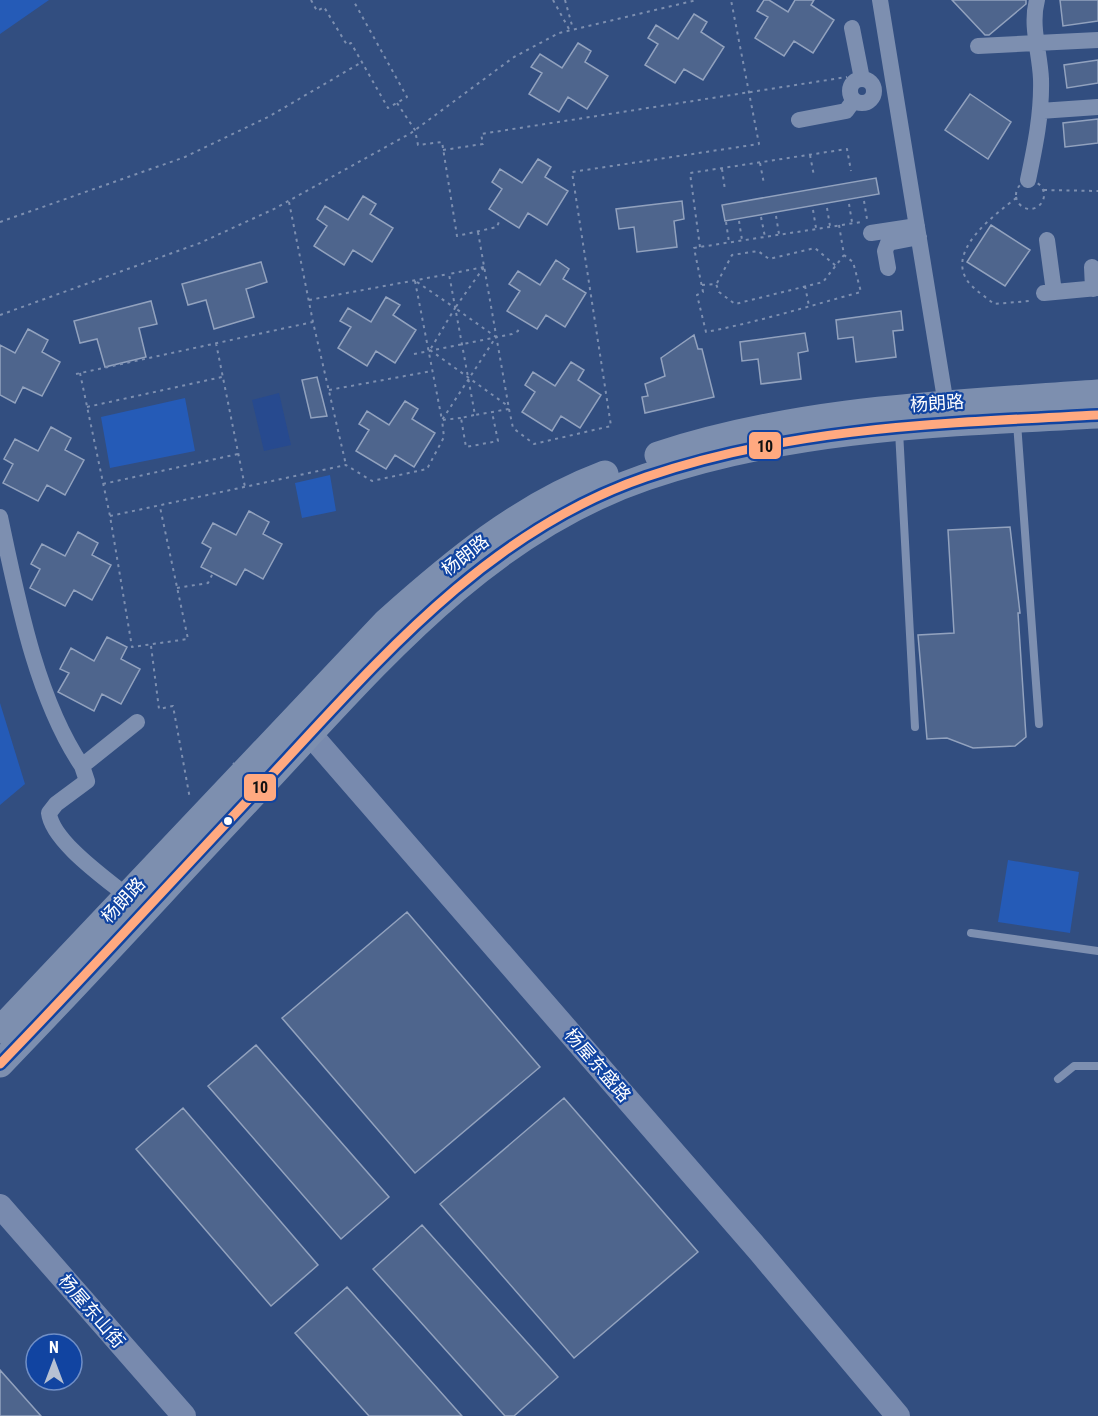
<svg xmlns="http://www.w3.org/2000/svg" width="1098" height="1416" viewBox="0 0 1098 1416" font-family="'Roboto Condensed','Noto Sans SC',sans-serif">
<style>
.green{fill:#255bb7}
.water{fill:#274a8f}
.building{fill:#4e658d;stroke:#92a2be;stroke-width:1.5}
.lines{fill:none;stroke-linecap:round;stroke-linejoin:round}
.path{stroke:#7d8fb0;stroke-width:2;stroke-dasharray:3 4.5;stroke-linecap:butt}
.lane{stroke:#7d8fb0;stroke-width:8}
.street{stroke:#7d8fb0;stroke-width:16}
.secondary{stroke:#788aae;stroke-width:24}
.primary{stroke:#7d8faf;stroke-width:27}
.path-bridge{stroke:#7d8fb0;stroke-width:2;stroke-dasharray:3 4.5;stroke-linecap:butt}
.bus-1-casing{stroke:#1144a1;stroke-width:14}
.bus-1{stroke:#ffa980;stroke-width:9}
.bus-dot{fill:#fff;stroke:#1144a1;stroke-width:2}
.labels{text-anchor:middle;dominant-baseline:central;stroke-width:4.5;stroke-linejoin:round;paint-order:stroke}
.street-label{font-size:18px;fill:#fff;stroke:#1144a1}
.line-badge{stroke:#1144a1;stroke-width:2}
.pale-badge-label{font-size:16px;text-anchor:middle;font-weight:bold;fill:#111}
</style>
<rect width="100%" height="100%" fill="#324e80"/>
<path class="green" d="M0,0H49L0,34Z
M185,398L195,451L110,468L101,417Z
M330,475L336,511L302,518L295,483Z
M0,703L25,784L0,805Z
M1008,860L1079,872L1070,933L998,922Z"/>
<path class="water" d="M279,393L291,445L264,451L252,400Z"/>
<path class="building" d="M764,0H769L788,12L795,0H814L811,5L834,20L813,53L794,41L784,56L755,38L768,17L757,11Z
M952,0H1026V4L989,35H985Z
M1060,0H1098V21L1063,26Z
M694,14L707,22L701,32L724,47L703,80L684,69L675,83L645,65L658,44L648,38L656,25L678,39Z
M578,43L591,51L585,62L608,76L587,109L568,97L559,112L529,94L542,73L531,67L540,54L562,68Z
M1098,60V83L1067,88L1064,65Z
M970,94L1011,122L988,159L945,130Z
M1098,119V143L1065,147L1063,123Z
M538,159L551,167L545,177L568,191L547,225L528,213L519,228L489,209L502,189L492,182L500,169L522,183Z
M876,178L879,194L725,221L722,205Z
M363,196L376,204L370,214L393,228L372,262L353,250L344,265L314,246L327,226L317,219L325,206L348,220Z
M682,201L684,219L674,221L677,247L637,252L634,227L619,229L616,209Z
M991,225L1030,250L1005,286L967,262Z
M556,260L569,269L563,279L586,293L565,327L546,315L537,329L507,311L520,291L509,284L518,271L540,285Z
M261,262L267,282L246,289L254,317L214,329L206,300L188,305L182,284Z
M386,297L400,305L393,315L416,330L395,363L376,351L367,366L338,348L351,327L340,321L348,308L371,322Z
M151,301L157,324L139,328L146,357L105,367L97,339L80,343L74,321Z
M901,311L903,330L893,331L896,357L856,362L853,337L838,339L836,320Z
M28,329L48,340L42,352L60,362L42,396L23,387L15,403L0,395V345L15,353Z
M805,333L808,351L798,353L801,379L761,384L758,359L742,361L740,342Z
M694,335L698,349H702L714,397L645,413L642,397L648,396L645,384L665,376L661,358Z
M571,362L584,370L578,380L601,395L580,428L561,416L552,431L522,412L535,392L525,385L533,372L555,386Z
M317,377L327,416L311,418L302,380Z
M405,401L418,409L412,419L435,433L414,467L395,455L386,469L356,451L369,430L359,424L367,411L389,425Z
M51,427L71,438L65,450L84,460L65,495L47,485L38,501L3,483L13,464L4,459L15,439L38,451Z
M249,511L269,522L263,534L282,544L263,579L245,569L236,585L201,567L211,548L202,543L213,523L236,535Z
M1010,527L1020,613H1018L1026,737L1015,746L973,748L947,738L927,739L918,635L954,633L948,530Z
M78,532L98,543L92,555L111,565L92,600L74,590L65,606L30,588L40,569L31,564L42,544L65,556Z
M107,637L127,647L121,659L140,669L121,704L102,694L94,711L58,692L69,673L60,669L71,648L94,661Z
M407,912L540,1067L415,1173L282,1018Z
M256,1045L389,1197L341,1239L208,1086Z
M564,1098L698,1252L574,1358L440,1204Z
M183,1108L318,1265L271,1306L136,1149Z
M422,1225L558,1377L514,1416H505L373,1269Z
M347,1287L462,1416H369L295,1333Z
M0,1370L41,1416H0Z"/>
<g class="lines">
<path class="path" d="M311,0L317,11L324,7L347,45L351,43L388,108L407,97L353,0
M553,0L569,29
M565,0L573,29
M397,103L415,130L418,145L442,142L457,236L497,227L500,219
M443,150L483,144L481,134L847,77
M810,155L814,176
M760,163L764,184
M722,169L725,190
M1016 195a14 14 0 1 1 28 0a14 14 0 1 1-28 0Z
M1044,190L1098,191
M1016,198C995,215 944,251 969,283C976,291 986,297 994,304L1030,301
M864,201L867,219
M289,202L313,322
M849,204L852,222
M827,208L830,226
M813,210L816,228
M776,216L779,234
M761,217L765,237
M739,221L742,240
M0,222L185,157L270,116L362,62
M726,222L729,242
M839,225L844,255L853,262L861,292C809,306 758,322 706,332L697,295L703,292L694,248C750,239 805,231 861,222
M478,232L509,409L475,415L449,274L484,267
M700,247L690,173L847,149L851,171
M415,281L442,420L461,418
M417,282L455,308L430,350
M717,283L732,255L758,251L769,259L815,248L836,266
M702,285L716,284L719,292L735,304L823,282L844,255
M805,286L809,306
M309,300L449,274
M0,315L200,243L274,209L411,133L514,57L559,33L697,0
M216,343L245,487
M430,350L508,406
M414,354L512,334L518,331L519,326
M80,373L110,516L132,647L188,639L160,507
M76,374L313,322L346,465
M329,390L432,371
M87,407L222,377
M509,409L513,428L534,444L611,426L572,172L759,144L731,0
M474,415L461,418L466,447L498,441L492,412
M103,484L238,454
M110,516L346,465L372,481L427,469L444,437L442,420L496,337L455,308L484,267
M177,588L208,583L214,571
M151,646L159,709L173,706L190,799"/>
<path class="lane" d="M1017,423L1039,724
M899,431L915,727
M971,933L1098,951
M1058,1079L1074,1066H1098"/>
<path class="street" d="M880,0L947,411
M852,28L862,79
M978,46L1098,40
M850 91a12 12 0 1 1 24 0a12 12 0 1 1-24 0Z
M1040,111L1098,107
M799,120L846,111L854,100
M1028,180C1035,147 1042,113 1041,79C1040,53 1030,26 1037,0
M871,233L917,226
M1047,240L1054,292
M1092,267L1093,289
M888,268L885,251L888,243L919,237
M1044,293L1098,288
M0,517C17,597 36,698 82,766
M127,896C105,878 52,841 49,813L56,804L87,781L82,766L137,722"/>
<path class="secondary" d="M297,719L760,1252L898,1416
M0,1206L184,1416"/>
<path class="primary" d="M658,455C802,408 949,404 1098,393
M0,1030L386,622C453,562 520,506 605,474
M0,1064C91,970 178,874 267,780C378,661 487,531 646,477C792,427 946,423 1098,415"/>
<path class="path-bridge" d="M233,763L273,800"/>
<defs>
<path id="bus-1" d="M0,1064C91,970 178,874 267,780C378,661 487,531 646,477C792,427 946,423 1098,415"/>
</defs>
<use href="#bus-1" class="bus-1-casing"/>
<use href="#bus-1" class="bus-1"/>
</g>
<circle class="bus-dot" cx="228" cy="821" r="5"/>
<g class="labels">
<g class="street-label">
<text transform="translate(937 403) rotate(-4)">杨朗路</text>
<text transform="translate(465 555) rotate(-38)">杨朗路</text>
<text transform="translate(123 900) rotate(-47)">杨朗路</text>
<text transform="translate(598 1065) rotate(49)">杨屋东盛路</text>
<text transform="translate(92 1311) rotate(49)">杨屋东山街</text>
</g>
</g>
<g class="line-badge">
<rect x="748" y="431" width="34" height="29" rx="6" fill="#ffa980"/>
<rect x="243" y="773" width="34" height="29" rx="6" fill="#ffa980"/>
</g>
<g class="pale-badge-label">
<text x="765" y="452">10</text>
<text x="260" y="793">10</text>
</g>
<g transform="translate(54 1362)"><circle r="28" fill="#1144a1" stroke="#708fc7" stroke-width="1.5"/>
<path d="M0-4.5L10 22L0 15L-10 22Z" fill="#b7c1d3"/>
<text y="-9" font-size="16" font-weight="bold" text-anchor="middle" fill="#ffffff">N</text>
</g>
</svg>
